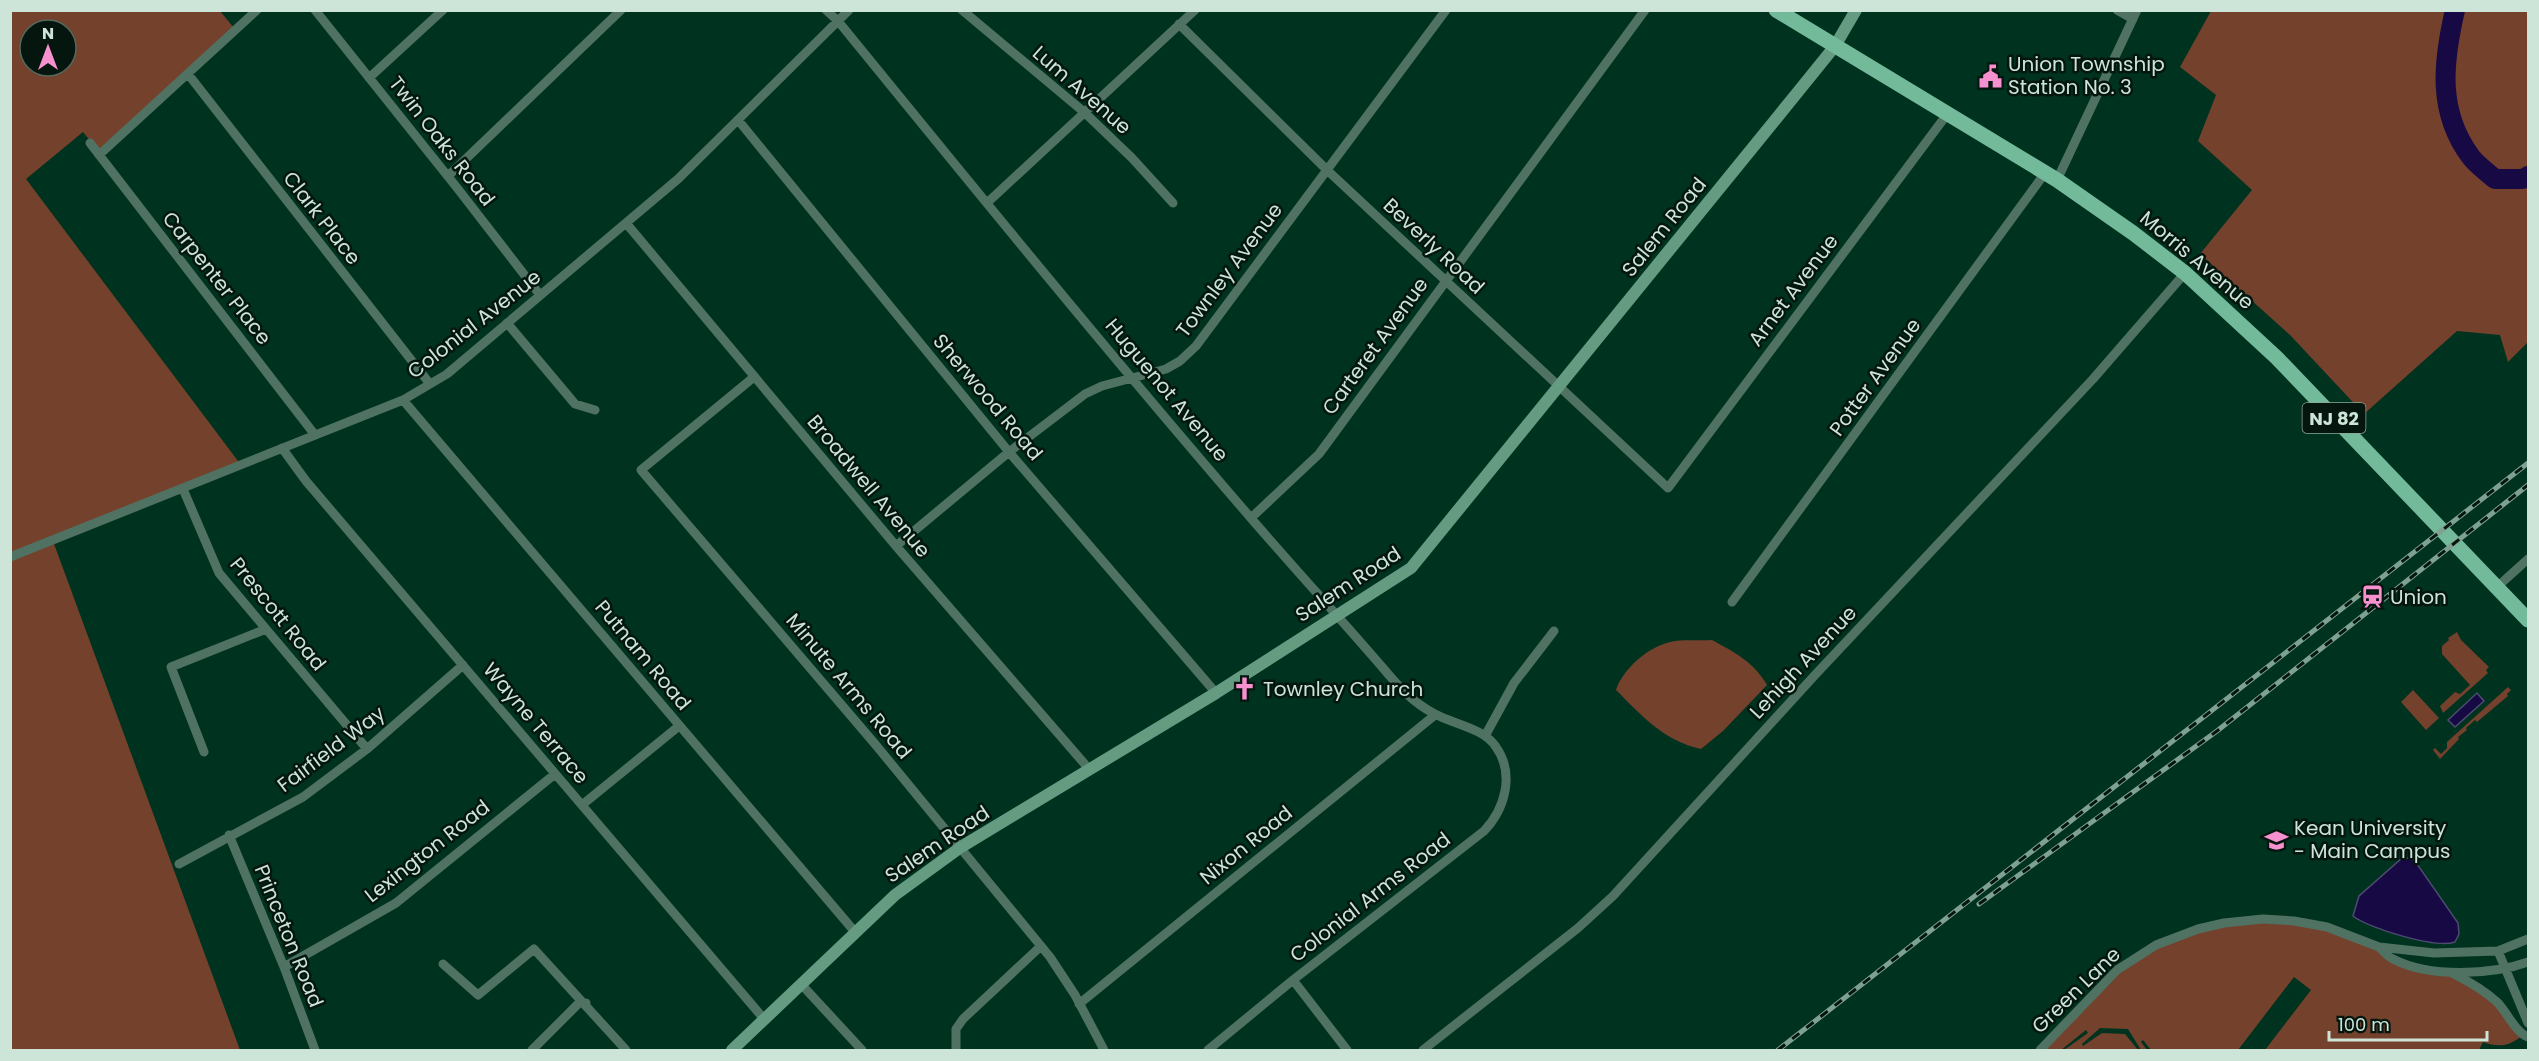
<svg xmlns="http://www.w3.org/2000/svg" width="2539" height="1061" viewBox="0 0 2539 1061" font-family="Poppins,sans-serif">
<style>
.green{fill:#74412c;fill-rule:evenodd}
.water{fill:#160944;stroke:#4d4b70;stroke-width:1.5}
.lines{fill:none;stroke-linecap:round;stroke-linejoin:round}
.river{stroke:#160944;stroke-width:20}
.street{stroke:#507262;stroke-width:9}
.secondary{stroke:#649b81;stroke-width:12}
.primary{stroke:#73ba9a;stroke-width:15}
.rail-casing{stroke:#7fa192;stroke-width:5}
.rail{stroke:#04160e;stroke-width:3;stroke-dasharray:9;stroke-linecap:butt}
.labels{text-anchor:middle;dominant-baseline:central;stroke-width:5;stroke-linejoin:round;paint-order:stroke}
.shield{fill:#04160e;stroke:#91a69b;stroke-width:1.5}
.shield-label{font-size:18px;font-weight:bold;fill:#cde4d8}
.poi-label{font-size:20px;fill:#cde4d8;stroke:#04160e;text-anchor:start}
.street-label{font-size:20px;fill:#cde4d8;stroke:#04160e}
</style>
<rect width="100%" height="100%" fill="#003220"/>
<path class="green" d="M10,11H220L234,28L100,153L83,132L26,179L241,465L53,541L240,1050H11ZM30,30H66V66H30Z
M2211,11H2528V342L2508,362L2500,335L2457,331L2364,414L2290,335L2200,254L2252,190L2198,141L2216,95L2180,67Z
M2457,632L2461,640L2489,667L2486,670L2488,673L2443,713L2440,706L2455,692L2460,694L2470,685L2442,654V646L2449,640L2448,638Z
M1712,640C1734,652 1754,662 1767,685L1723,731L1701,749C1664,741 1642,716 1616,690C1623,669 1648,647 1670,642C1683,639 1699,641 1712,640Z
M2508,687L2511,690L2507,694L2508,696L2477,722L2475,720L2466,728L2467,730L2458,737L2459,739L2440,759L2433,750L2435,748L2441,754L2447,748V742Z
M2413,690L2439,718L2426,730L2401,702Z
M2294,921L2379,947L2392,959L2449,972L2479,987L2523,1035C2510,1046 2499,1048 2483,1042L2479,1050H2265L2311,990L2294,977L2238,1050H2151L2143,1040L2141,1042L2147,1050H2141L2128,1029L2100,1028L2082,1044L2083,1046L2102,1033L2125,1034L2138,1050H2064L2088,1033L2086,1030L2061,1050H2036L2117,970L2144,952L2224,923Z"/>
<path class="water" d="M2477,693L2484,701L2455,727L2448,720Z
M2409,858L2415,861L2458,923L2459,934L2455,942C2436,949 2368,928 2353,916L2359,896L2401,859Z"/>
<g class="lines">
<path class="river" d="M2455,10C2443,62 2437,112 2471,157C2477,165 2487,172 2495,179H2523L2528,176"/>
<path class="street" d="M315,10L458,189L540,295
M826,10L838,21C974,188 1110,355 1250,517C1294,568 1339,617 1383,668C1398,686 1413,703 1435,714C1453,724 1484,728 1496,747C1515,774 1505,809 1484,831L1293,980L1208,1050
M962,10L1084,112L1132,158L1173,203
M2117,10L2133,19
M1179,24L1327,170L1668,488L1948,113
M188,74L430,384
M369,78L443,10
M738,120L1009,452L1216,693
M90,143L315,435
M99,155L257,10
M448,176L621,10
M2057,180L2137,10
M987,203L1195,10
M626,223L896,546L1089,769
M507,323L575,404L595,410
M754,377L641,470L875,744L1050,957L1075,995L1104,1050
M403,400L855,932
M282,448L306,481L764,1019
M183,489L219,573L367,749
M1251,518L1319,454L1645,10
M896,546L1009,452L1085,394L1102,386L1166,369L1180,361L1196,346L1446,10
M10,557L403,400L447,374L678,179L849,10
M2497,587L2528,559
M1732,602L2045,173
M1485,736L1514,683L1554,631
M204,752L171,667L266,629
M582,805L679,726
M229,835L284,967L315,1050
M179,864L303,797L367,749L463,665
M2379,947C2383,951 2388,957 2393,959C2429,978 2492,975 2528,962
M2498,951L2528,1023
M443,964L478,995L534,949L626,1050
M284,967L396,903L555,774
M2452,973C2468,981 2483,989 2497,1002C2507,1012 2515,1032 2528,1037
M1293,980L1347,1050
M801,984L862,1050
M1079,1004L1435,715
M532,1050L579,1003H586
M956,1050V1029L963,1019L1041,946
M1423,1050L1578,928L1613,896L1815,675L2093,379L2185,273
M2040,1050L2117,970L2156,945L2198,929L2224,923L2263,919L2294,921L2327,927L2379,947L2434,953L2498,951L2528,939"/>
<path class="secondary" d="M732,1050L895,895L961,847L1216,693L1411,568L1797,93L1835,46L1856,10"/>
<path class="primary" d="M1776,10L2057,180L2133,233L2185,273L2277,358L2528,620"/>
<defs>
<path id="rail" d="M1979,904L2217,731L2528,485
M1778,1050L2528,463"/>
</defs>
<use href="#rail" class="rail-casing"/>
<use href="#rail" class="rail"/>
</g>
<defs>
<symbol id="civic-bare" viewBox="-9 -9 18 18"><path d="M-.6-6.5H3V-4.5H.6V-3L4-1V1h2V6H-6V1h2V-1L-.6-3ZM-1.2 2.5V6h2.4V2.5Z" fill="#f690cf" stroke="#04160e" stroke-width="2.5" paint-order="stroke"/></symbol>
<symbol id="station-bare" viewBox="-9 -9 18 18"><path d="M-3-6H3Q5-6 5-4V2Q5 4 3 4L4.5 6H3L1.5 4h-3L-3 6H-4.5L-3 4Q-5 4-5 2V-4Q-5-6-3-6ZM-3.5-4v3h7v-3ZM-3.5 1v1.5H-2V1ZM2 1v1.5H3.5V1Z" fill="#f690cf" stroke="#04160e" stroke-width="2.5" paint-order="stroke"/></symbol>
<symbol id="church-bare" viewBox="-9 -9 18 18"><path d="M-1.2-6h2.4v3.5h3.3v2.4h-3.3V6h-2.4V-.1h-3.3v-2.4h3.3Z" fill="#f690cf" stroke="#04160e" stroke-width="2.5" paint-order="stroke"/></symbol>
<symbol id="university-bare" viewBox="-9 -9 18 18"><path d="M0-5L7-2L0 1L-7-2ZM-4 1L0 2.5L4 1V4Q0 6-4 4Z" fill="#f690cf" stroke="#04160e" stroke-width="2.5" paint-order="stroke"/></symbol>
</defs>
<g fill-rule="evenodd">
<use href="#civic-bare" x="1974" y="60" width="33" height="33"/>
<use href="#station-bare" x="2356" y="580" width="33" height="33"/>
<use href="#church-bare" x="1228" y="672" width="33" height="33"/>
<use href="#university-bare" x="2260" y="824" width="33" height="33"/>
</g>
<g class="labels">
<rect class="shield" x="2302.5" y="403" width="63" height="30" rx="4.5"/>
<g class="shield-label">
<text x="2334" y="418">NJ 82</text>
</g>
<g class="poi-label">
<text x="2008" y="64">Union Township<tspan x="2008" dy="23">Station No. 3</tspan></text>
<text x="2390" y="597">Union</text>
<text x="1263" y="689">Townley Church</text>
<text x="2294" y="828">Kean University<tspan x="2294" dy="23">- Main Campus</tspan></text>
</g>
<g class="street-label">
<text transform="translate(1082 90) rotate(41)">Lum Avenue</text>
<text transform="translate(442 141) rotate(52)">Twin Oaks Road</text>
<text transform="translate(322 218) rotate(52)">Clark Place</text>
<text transform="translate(1664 227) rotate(-51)">Salem Road</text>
<text transform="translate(1434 246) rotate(43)">Beverly Road</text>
<text transform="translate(2197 260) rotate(40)">Morris Avenue</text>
<text transform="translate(1229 270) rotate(-53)">Townley Avenue</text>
<text transform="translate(217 278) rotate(52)">Carpenter Place</text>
<text transform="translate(1793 290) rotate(-53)">Arnet Avenue</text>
<text transform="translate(474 324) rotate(-38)">Colonial Avenue</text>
<text transform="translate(1375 346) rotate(-54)">Carteret Avenue</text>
<text transform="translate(1875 377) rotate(-54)">Potter Avenue</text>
<text transform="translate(1167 390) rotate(50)">Huguenot Avenue</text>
<text transform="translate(988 397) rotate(50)">Sherwood Road</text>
<text transform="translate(869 486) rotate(50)">Broadwell Avenue</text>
<text transform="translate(1348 584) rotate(-33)">Salem Road</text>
<text transform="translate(278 614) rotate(51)">Prescott Road</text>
<text transform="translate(643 655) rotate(50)">Putnam Road</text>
<text transform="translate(1803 662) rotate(-47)">Lehigh Avenue</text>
<text transform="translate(849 686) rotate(50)">Minute Arms Road</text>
<text transform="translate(536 723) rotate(50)">Wayne Terrace</text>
<text transform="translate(331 749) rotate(-37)">Fairfield Way</text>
<text transform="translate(937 844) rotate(-34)">Salem Road</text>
<text transform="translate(1246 845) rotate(-39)">Nixon Road</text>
<text transform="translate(427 851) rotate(-38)">Lexington Road</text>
<text transform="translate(1370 897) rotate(-38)">Colonial Arms Road</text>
<text transform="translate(289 936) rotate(68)">Princeton Road</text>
<text transform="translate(2076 990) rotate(-44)">Green Lane</text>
</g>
</g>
<rect width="2539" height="1061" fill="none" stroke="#cde4d8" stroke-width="24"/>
<g transform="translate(48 48)"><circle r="28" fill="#04160e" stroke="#54685f" stroke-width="1.5"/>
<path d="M0-4.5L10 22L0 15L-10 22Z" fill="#f690cf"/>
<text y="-9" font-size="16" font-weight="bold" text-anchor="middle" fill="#cde4d8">N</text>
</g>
<path d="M2329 1031v9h158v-9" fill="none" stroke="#cde4d8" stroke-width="3"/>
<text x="2338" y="1031" font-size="18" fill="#cde4d8" stroke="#04160e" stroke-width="4.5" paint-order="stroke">100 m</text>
</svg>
